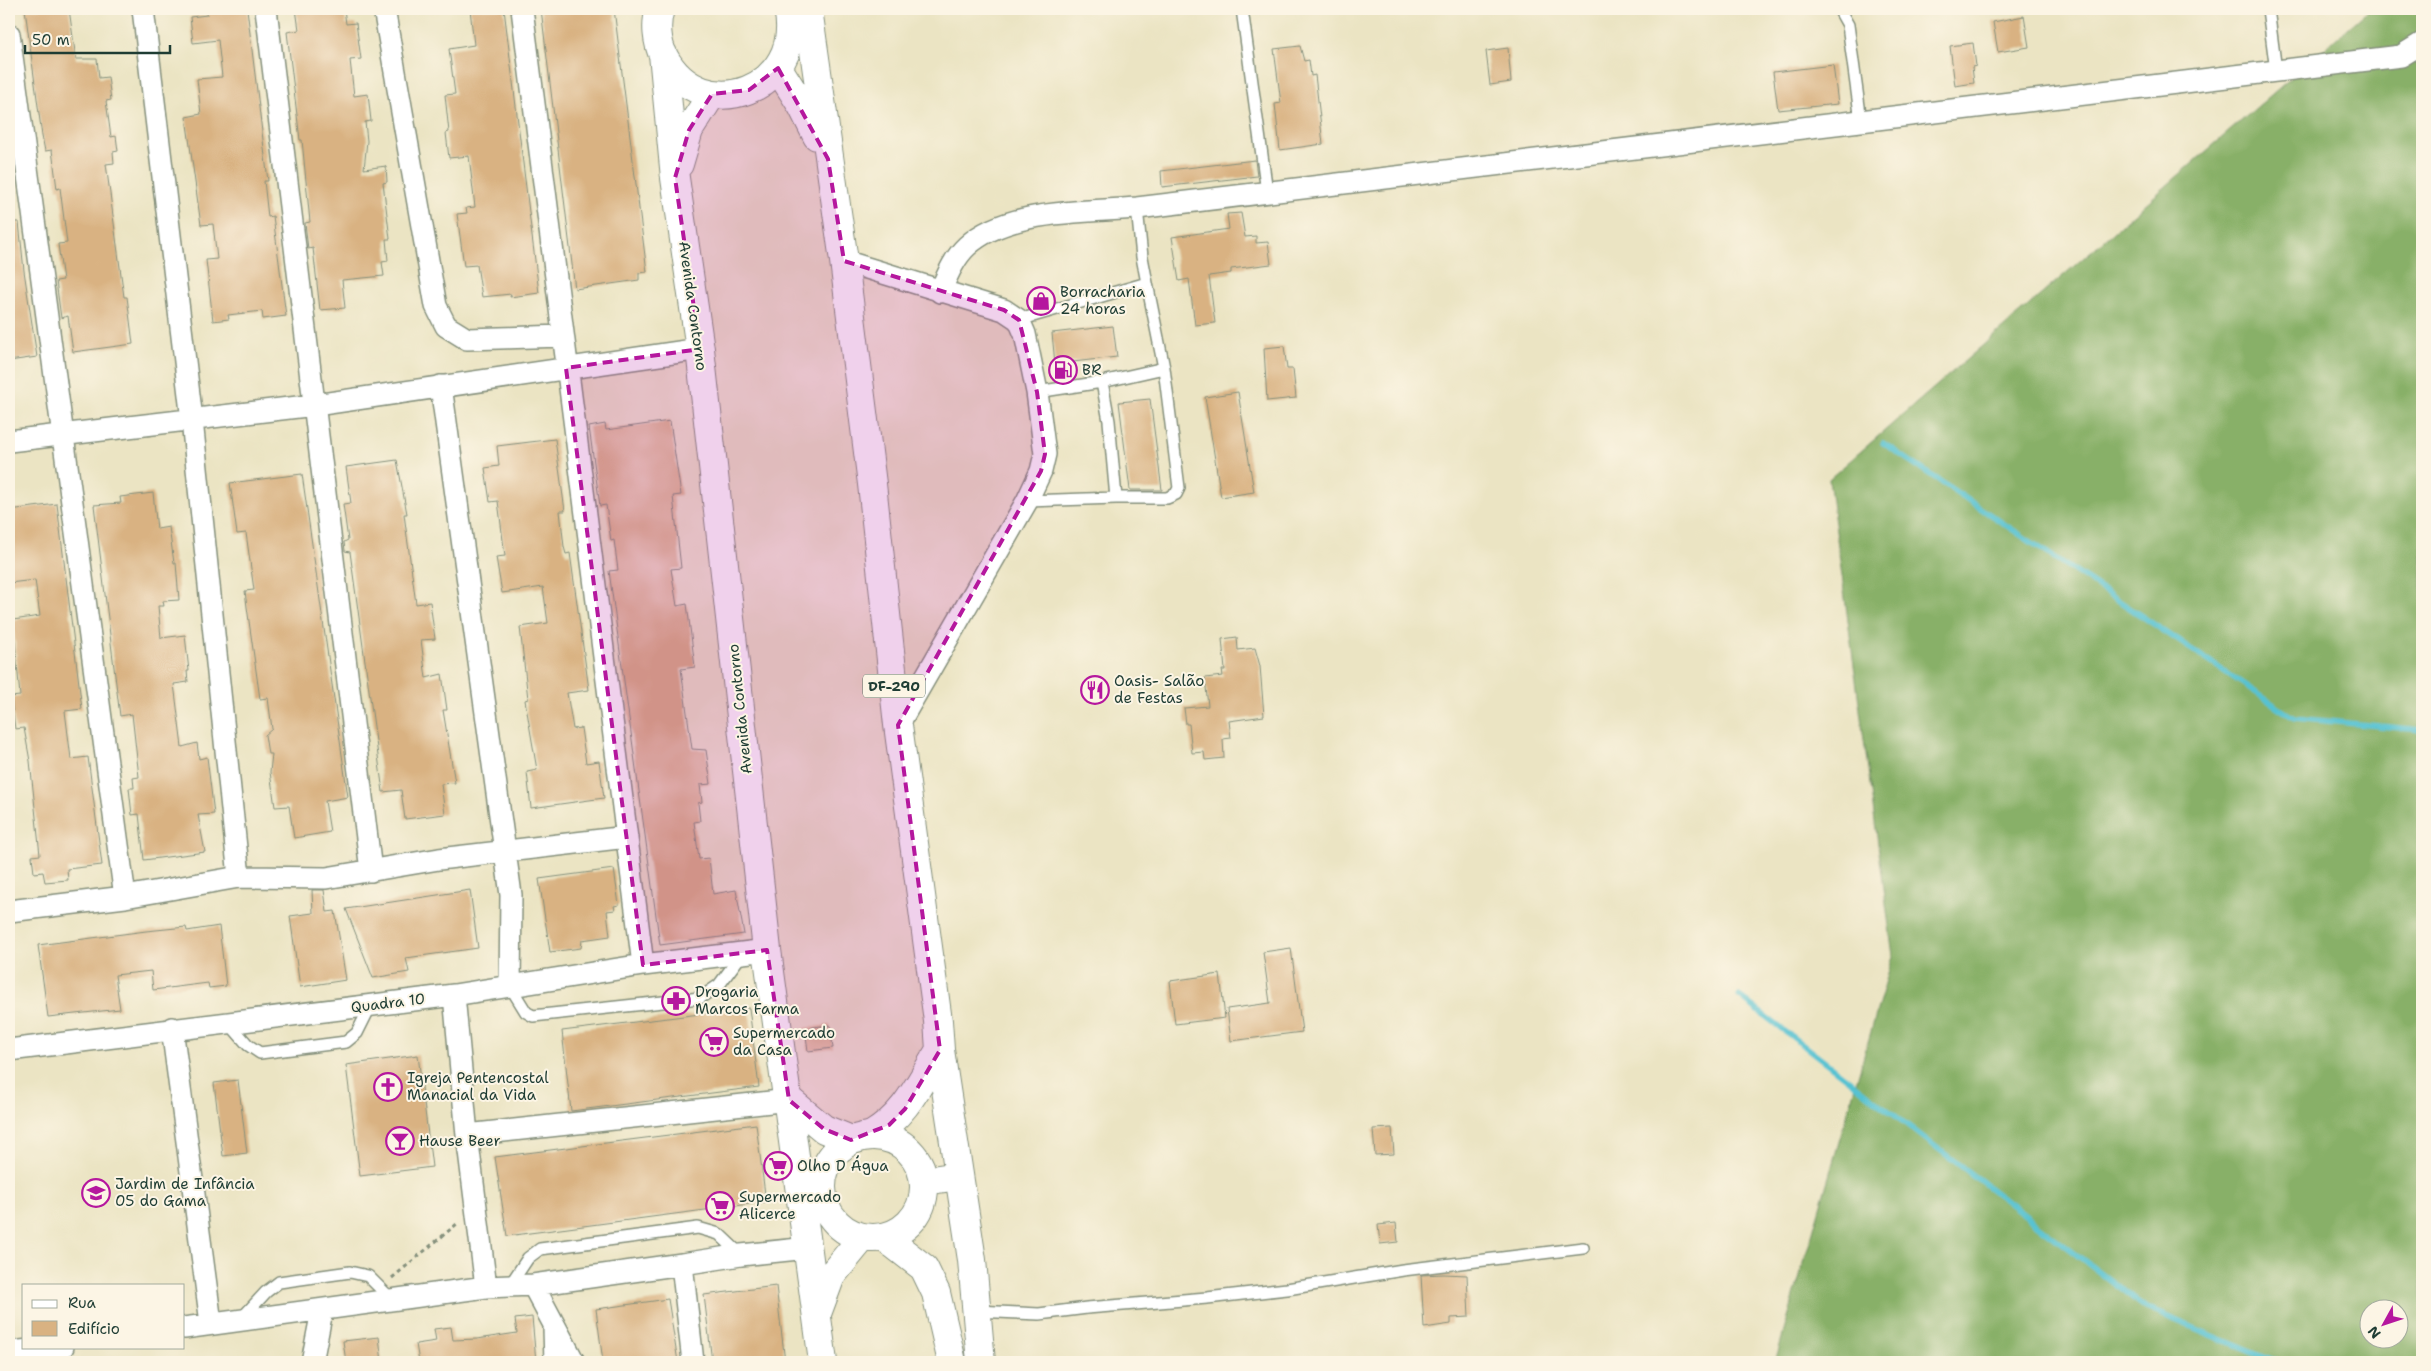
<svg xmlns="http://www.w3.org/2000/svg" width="2431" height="1371" viewBox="0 0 2431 1371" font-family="'Shantell Sans',sans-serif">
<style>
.forest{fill:#88b067;stroke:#54764e;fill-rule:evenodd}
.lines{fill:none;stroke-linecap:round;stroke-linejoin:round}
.stream{stroke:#57c2d2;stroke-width:5.5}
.building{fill:#d9b282}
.lane-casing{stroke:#85907c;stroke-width:14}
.street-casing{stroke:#85907c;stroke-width:24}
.secondary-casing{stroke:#85907c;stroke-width:30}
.highway-casing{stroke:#85907c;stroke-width:30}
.path{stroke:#85907c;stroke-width:3;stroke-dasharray:4 4;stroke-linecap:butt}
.lane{stroke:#fff;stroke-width:11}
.street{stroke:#fff;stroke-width:21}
.secondary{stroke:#fff;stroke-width:28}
.highway{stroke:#fff;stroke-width:28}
.marked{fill:#b5179e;fill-opacity:0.2;stroke:#b5179e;stroke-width:4;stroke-dasharray:10 6;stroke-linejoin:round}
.labels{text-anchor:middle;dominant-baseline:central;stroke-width:4;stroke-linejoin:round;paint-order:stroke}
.shield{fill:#fcf5e5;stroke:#617469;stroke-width:1}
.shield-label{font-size:14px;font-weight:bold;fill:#1f3d34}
.poi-label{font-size:15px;fill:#1f3d34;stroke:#fcf5e5;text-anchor:start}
.street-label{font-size:15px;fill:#1f3d34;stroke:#fcf5e5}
</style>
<rect width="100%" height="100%" fill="#fcf5e5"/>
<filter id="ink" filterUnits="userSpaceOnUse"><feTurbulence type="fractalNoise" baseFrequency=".02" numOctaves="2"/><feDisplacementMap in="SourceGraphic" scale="10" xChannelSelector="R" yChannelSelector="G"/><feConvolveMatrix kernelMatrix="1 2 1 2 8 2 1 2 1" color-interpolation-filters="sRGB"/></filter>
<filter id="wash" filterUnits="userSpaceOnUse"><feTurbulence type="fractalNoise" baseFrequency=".0096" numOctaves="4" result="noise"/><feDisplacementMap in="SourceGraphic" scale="20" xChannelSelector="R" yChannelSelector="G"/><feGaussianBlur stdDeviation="1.12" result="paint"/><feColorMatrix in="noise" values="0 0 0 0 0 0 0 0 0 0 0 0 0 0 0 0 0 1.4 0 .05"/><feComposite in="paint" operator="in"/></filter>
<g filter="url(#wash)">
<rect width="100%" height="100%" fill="#ebe4c3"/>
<path class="forest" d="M2370,9H2422V1362H1775L1893,956L1829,479ZM2368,1308H2398V1338H2368Z"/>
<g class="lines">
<path class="stream" d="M1883,443L2294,718L2422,730
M1739,996L2146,1308L2276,1362"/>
</g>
<g id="blocks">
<path class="building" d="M25,9H69L76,59H97L99,78L108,77L111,100L106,101L111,137L116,136L118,151L113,152L114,163L106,164L124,297H127L133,344L73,352L68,316L61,318L56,281L63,280L58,244L67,243L60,188L57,189L52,150L45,151L42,136Z
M206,9H247L268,181H264L268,217L273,216L286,316L263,319L262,311L228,315L229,319L213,321L206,260L217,259L213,224L201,225L186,117L201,114L197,79L222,77L218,40L193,43L190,17L207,15Z
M296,9H344L346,24L356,23L361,59L350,60L354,96L368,94L371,121L365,122L367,141L364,169L386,166L387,182L383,183L390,239H386L388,261L382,262L384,276L342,280L345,308L320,310L313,248L308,249L305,223L310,222L302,140H300L287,32L299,30Z
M470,9H504L539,293L510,297L511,294L482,297L477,265L464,266L457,214L467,213L466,208L475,207L469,156L449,158L446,133L449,132L445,95L455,94L449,49L474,45Z
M541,9H614L647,272L639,273V280L575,289Z
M2024,16L2029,47L1998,52L1993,22Z
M1973,43L1976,66L1972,67L1974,83L1955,86L1950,46Z
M1300,46L1304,61L1309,60L1311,76L1315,75L1323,144L1280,150L1275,104L1281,103L1274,49Z
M1508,48L1511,82L1490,85L1486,51Z
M1833,65L1838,104L1778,110L1773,72Z
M1255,160L1257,176L1162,187L1161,171Z
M1241,213L1245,237L1256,236V243L1268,242L1271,264L1231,269V273L1209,276L1215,323L1195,325L1189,279L1179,281L1172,237L1229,229L1227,214Z
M9,222H19L24,271L37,357L9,361Z
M1113,326L1117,357L1055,364L1052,333Z
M1284,346L1287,369H1293L1296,398L1267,401L1264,348Z
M1238,392L1254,492L1221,497L1205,397Z
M1150,399L1162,490H1130L1119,402Z
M670,421L681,495L673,496L681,568L671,569L677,606L687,604L695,667L681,669L692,749L706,750L711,784L700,785L702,802L698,803L700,821L694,822L699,859L709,858L713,894L736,890L744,934L660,945L609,571L618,570L614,540L611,541L606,505L600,506L589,427L605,424L606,430Z
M555,439L565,511H560L564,547L566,554L570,553L589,690L567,693L573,729L581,728L586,763L599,761L604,798L531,808L527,772L537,770L525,700L528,699L520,627L548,623L543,587L502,593L496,557L505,556L498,501L490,502L485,468L499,466L497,446Z
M397,460L407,514H404L416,604L430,602L435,639L421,640L426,678L442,674L447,710H443L455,783L441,784L445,814L405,819L401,790L383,792L350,552L345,551L344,542L348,540L343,504L351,503L346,467Z
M302,474L348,797L325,801L330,832L294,838L289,806L275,807L270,772L272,754H268L265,735L272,729L268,698L260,699L247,607L245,591L254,590L246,533L237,534L230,483Z
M153,493L157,529L169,527L174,563H176L179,600L163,601L164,606H158L161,638L185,635L189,671H187L188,682L174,684L182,747L197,743L199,759L207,757L214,814L198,815L205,852L144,860L139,814L132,815L129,788H134L133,778L139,777L132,714L120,716L94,505L121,503L120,497Z
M57,504L82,709L65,711L71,759L88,757L102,865L67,869L68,880L45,882L43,872L34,873L32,856L40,855L30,761L24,728L15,729L11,697L20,696L13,620L40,616L35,580L9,583V510Z
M1237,637L1238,650L1255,648L1260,666L1264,716L1229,721L1231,738L1223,739L1224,758L1205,760L1204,752L1192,753L1189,724H1186L1184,708L1208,706L1205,678L1223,676L1222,670H1225L1222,639Z
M614,869L619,905L614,906L615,910L607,911L610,936L582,940L581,948L550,952L539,879Z
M312,890H324L327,912L335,911L346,980L300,987L290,916L313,913Z
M470,890L478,948L406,958L409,972L373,978L346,909Z
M219,926L226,986L209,988L208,983L153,990L151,971L115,975L120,1009L48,1017L38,945L146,931L186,927L187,931Z
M1291,948L1302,1032L1231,1041L1227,1009L1270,1003L1263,952Z
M1220,974L1225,1018L1175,1024L1170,981Z
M749,1008L759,1087L571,1111L562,1031Z
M830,1025L833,1048L808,1051L805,1028Z
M418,1055L432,1167L360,1176L346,1065Z
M238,1080L247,1153L223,1156L214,1083Z
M756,1124L766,1202L507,1236L495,1157Z
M1392,1128L1394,1154L1375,1155L1373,1129Z
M1396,1223L1398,1242L1380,1244L1378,1225Z
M1444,1274L1467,1275L1469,1317L1451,1318V1324L1424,1328L1421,1275Z
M776,1286L785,1362H712L704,1295Z
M668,1299L678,1362H603L596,1309Z
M532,1317L536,1362H419L416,1344L436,1341L434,1329L451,1327L453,1340L477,1339L517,1333L515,1319Z
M379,1337L382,1362H346L343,1341Z"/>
</g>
</g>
<g filter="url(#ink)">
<use href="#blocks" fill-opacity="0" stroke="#85907c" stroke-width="1"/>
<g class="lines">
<defs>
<path id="lane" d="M1242,9L1267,192
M1839,9L1848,25L1861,121
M2268,9L2276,71
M1019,320L1147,283L1142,257L1137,208
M1102,382L1164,368L1147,283
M1116,498H1167L1176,494L1179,488L1164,368
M1027,501L1116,498L1109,421L1102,382L1037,392
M510,986L526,1012L533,1016L700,998L719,985L742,954
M228,1022L248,1045L260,1053L346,1042L357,1033L371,1005
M510,1285L528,1258L540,1249L698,1228L719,1234L741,1255
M976,1311L1039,1314L1087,1308L1207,1298L1287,1289L1403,1270L1583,1248
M241,1319L266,1292L279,1282L350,1272L368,1276L391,1299
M53,1349L56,1362"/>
<path id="street" d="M143,9L192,420L239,877
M266,9L371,871
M384,9L436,306L446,326L467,339L562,336
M522,9L643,965
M9,34L125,897
M844,261L1004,310L1019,320L1025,334L1037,392L1045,454L1041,471L1027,501L898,725
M940,292C947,276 954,258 967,246C1006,209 1087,212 1137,208L2401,56L2422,43
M441,386L511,895L510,986
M9,441L315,405L700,349
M9,911L125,897L239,877L326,878L439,859L627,837
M454,995L467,1135
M172,1028L211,1323
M9,1050L454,995L643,965L767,950
M533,1285L574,1362
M486,1287L467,1135L789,1100
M184,1328L486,1287L533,1285L682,1264
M554,1328L555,1362
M9,1352L63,1347
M312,1362L322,1311
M693,1362L682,1264L741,1255L808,1248"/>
<path id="secondary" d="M660,9C655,24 657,43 664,57C703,129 806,89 788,9
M663,54L675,178L700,349L767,950L823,1362
M679,164L689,130L712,94
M789,1100L824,1129L851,1140
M822 1187a51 51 0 1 1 102 0a51 51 0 1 1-102 0Z
M818,1311L831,1276L863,1237"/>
<path id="highway" d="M808,9L844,261L872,484L898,725L938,1021L940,1050L972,1260L981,1362
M778,68L802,106L817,136
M872,1135C907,1114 919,1083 940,1050
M924,1181L959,1176
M884,1237L924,1268L936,1293L952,1362"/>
</defs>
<use href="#lane" class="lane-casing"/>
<use href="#street" class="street-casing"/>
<use href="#secondary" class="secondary-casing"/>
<use href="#highway" class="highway-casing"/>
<path class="path" d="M392,1278L458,1223"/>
<use href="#lane" class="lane"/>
<use href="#street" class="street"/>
<use href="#secondary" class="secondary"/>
<use href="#highway" class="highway"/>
</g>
</g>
<path class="marked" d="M778,68L828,159L844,261L1004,310L1019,320L1037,392L1045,454L1041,471L898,725L940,1050L905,1109L889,1125L851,1140L824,1129L789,1100L767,950L643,965L566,368L700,349L675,178L689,130L712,94L749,90Z"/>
<defs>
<symbol id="shop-ring" viewBox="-11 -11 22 22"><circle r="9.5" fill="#fcf5e5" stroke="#b5179e" stroke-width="1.5"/><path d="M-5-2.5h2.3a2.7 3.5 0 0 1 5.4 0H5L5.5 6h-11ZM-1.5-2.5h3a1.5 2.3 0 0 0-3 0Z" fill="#b5179e"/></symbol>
<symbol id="fuel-ring" viewBox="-11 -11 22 22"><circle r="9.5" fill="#fcf5e5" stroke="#b5179e" stroke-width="1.5"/><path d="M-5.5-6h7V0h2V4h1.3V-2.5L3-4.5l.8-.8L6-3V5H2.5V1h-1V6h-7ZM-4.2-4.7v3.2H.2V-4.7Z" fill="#b5179e"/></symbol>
<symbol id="restaurant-ring" viewBox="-11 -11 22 22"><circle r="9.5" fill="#fcf5e5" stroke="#b5179e" stroke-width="1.5"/><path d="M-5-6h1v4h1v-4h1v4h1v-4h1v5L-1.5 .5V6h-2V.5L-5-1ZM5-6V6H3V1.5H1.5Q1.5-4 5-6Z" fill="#b5179e"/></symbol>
<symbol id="pharmacy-ring" viewBox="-11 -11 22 22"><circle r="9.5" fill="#fcf5e5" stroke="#b5179e" stroke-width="1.5"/><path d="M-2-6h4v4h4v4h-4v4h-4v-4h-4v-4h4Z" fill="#b5179e"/></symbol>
<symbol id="supermarket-ring" viewBox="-11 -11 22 22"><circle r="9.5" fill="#fcf5e5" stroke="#b5179e" stroke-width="1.5"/><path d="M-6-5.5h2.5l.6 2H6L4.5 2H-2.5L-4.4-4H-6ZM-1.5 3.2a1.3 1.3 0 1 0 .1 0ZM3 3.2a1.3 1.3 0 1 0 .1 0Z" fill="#b5179e"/></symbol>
<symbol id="church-ring" viewBox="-11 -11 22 22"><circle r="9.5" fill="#fcf5e5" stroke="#b5179e" stroke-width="1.5"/><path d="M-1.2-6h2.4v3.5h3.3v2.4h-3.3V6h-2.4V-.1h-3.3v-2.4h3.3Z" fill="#b5179e"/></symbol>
<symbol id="bar-ring" viewBox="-11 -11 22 22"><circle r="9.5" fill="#fcf5e5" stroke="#b5179e" stroke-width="1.5"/><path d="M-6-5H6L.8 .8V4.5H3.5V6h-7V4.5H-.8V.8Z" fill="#b5179e"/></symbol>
<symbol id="school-ring" viewBox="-11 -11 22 22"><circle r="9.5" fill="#fcf5e5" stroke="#b5179e" stroke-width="1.5"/><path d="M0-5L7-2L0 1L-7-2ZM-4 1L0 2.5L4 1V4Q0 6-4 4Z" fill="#b5179e"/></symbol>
</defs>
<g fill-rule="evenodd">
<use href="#shop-ring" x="1025" y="285" width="32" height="32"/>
<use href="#fuel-ring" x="1047" y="354" width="32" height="32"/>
<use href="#restaurant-ring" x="1079" y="674" width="32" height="32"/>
<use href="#pharmacy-ring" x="660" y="985" width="32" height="32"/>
<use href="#supermarket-ring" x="698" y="1026" width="32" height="32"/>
<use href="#church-ring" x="372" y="1071" width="32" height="32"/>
<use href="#bar-ring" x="384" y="1125" width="32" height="32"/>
<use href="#supermarket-ring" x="762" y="1150" width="32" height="32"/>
<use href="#school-ring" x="80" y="1177" width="32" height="32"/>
<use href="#supermarket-ring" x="704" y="1190" width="32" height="32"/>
</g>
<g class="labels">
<rect class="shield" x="863" y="674.5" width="62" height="23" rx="4"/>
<g class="shield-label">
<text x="894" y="686">DF-290</text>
</g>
<g class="poi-label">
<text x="1060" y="292">Borracharia<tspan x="1060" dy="17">24 horas</tspan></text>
<text x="1082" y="370">BR</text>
<text x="1114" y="681">Oasis- Salão<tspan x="1114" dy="17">de Festas</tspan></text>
<text x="695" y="992">Drogaria<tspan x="695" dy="17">Marcos Farma</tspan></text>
<text x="733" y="1033">Supermercado<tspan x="733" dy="17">da Casa</tspan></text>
<text x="407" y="1078">Igreja Pentencostal<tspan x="407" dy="17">Manacial da Vida</tspan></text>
<text x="419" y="1141">Hause Beer</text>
<text x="797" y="1166">Olho D Água</text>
<text x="115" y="1184">Jardim de Infância<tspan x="115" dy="17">05 do Gama</tspan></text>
<text x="739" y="1197">Supermercado<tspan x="739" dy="17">Alicerce</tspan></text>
</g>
<g class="street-label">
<text transform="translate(693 306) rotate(82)">Avenida Contorno</text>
<text transform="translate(740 709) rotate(-96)">Avenida Contorno</text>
<text transform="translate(388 1003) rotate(-7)">Quadra 10</text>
</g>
</g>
<rect width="2431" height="1371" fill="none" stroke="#fcf5e5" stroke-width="30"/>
<rect x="22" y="1284" width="162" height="65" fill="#fcf5e5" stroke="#a4ab9e"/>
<rect x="32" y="1300" width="25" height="8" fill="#ffffff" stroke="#a4ab9e"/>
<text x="68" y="1308" font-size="15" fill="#1f3d34">Rua</text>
<rect x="32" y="1321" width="25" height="15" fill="#d9b282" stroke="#a4ab9e"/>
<text x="68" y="1334" font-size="15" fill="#1f3d34">Edifício</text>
<g transform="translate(2384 1324) rotate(230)"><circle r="24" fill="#fcf5e5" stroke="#a4ab9e"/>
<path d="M0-4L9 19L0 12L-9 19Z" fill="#b5179e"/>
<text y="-8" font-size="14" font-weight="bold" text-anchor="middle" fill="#1f3d34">N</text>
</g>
<path d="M25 45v8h145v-8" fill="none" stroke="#1f3d34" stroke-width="2.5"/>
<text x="32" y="45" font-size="15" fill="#1f3d34" stroke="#fcf5e5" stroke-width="4" paint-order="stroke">50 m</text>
</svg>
